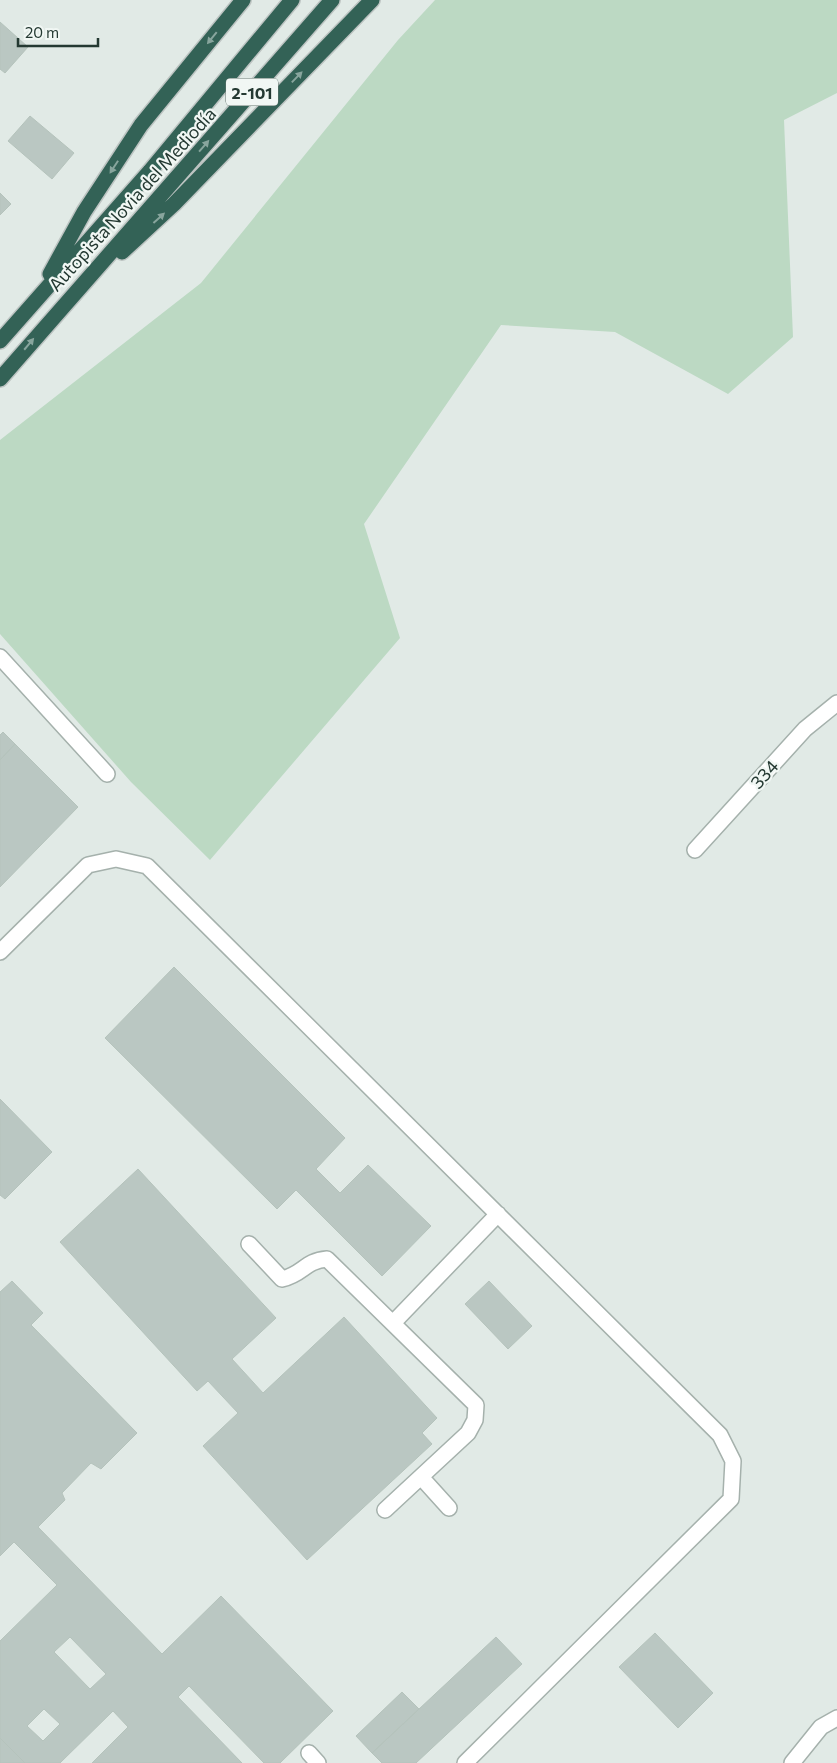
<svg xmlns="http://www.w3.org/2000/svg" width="837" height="1763" viewBox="0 0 837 1763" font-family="Commissioner,sans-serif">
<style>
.green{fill:#bcd9c3}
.building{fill:#bac7c2;stroke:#b5c3bc;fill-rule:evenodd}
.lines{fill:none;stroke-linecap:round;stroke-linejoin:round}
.lane-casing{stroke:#a5b1ac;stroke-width:18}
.street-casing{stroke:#a5b1ac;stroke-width:18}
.highway-casing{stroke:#bdc4c2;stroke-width:18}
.lane{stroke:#fff;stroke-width:15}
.street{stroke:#fff;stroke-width:15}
.highway{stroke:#336256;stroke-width:15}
.oneway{fill:#88a59d}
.labels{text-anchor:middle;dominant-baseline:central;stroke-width:4.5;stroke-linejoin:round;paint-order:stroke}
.shield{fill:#f1f7f4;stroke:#62726c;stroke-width:1}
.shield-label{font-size:16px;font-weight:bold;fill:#243932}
.street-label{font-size:18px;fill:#243932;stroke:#f1f7f4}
</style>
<rect width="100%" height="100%" fill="#e1eae6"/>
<path class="green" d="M435,0H837V93L784,120L793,337L728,394L615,332L501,325L364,524L400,638L210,860L131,782L0,634V440L201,283L398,40Z"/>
<path class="building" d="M0,22L28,47L5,73L0,69Z
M30,116L74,153L52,179L8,141Z
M0,193L11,204L0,215Z
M3,732L15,744L0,760V735Z
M15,744L78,807L0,887V760Z
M174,967L345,1138L316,1169L340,1193L368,1165L431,1226L382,1276L296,1190L277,1209L105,1038Z
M0,1099L52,1152L5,1199L0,1195Z
M138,1169L276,1318L232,1359L263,1393L344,1317L437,1418L422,1433L432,1444L307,1560L203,1446L238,1413L208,1381L197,1391L60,1242Z
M12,1281L43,1313L31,1325L137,1433L101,1469L91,1463L62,1493L65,1500L38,1527L162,1654L221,1596L333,1711L280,1763H264L189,1686L178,1697L242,1763H92L128,1727L113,1711L60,1763H25L0,1738V1641L57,1585L14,1542L0,1556V1292ZM70,1637L106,1674L90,1689L54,1652ZM44,1709L60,1724L43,1741L27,1726Z
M489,1281L532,1326L508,1349L465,1304Z
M655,1633L713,1693L678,1728L619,1667Z
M496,1637L522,1664L416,1763H382L372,1753Z
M402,1692L419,1709L372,1753L356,1736Z
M0,1738L25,1763H0Z"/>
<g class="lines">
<defs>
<path id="lane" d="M0,657L107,774
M0,952L88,865L116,859L147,866L720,1435L733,1461L731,1499L465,1763
M249,1244L282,1279C304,1274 304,1261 327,1259L476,1405L475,1420L468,1433L385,1510
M393,1323L498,1214
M421,1477L449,1508
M309,1753L318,1763
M792,1763L821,1727L837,1718"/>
<path id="street" d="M695,850L805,729L837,703"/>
<path id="highway" d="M122,252L174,204L372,0
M50,274L84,212L141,125L243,0
M0,341L150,171L292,0
M0,379L332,0"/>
</defs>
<use href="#lane" class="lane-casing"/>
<use href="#street" class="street-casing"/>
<use href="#highway" class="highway-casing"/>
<use href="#lane" class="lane"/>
<use href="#street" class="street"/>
<use href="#highway" class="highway"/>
</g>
<defs><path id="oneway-solid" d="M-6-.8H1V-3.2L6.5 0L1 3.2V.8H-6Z" transform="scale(1.25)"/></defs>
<g class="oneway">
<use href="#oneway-solid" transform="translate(212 38) rotate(129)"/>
<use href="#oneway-solid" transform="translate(297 77) rotate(-46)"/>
<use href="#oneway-solid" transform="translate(204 146) rotate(-49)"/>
<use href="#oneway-solid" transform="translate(114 167) rotate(123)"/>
<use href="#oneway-solid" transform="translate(159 218) rotate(-42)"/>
<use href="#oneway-solid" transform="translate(29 344) rotate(-50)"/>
</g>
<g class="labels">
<rect class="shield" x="226" y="78.5" width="52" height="27" rx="4"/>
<g class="shield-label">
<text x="252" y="92">2-101</text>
</g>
<g class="street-label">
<text transform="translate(132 199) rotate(-48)">Autopista Novia del Mediodía</text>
<text transform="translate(764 774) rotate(-48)">334</text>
</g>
</g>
<path d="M18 38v8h80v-8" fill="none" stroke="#243932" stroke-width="2.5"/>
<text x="25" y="38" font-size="15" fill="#243932" stroke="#f1f7f4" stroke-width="4" paint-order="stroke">20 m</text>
</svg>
